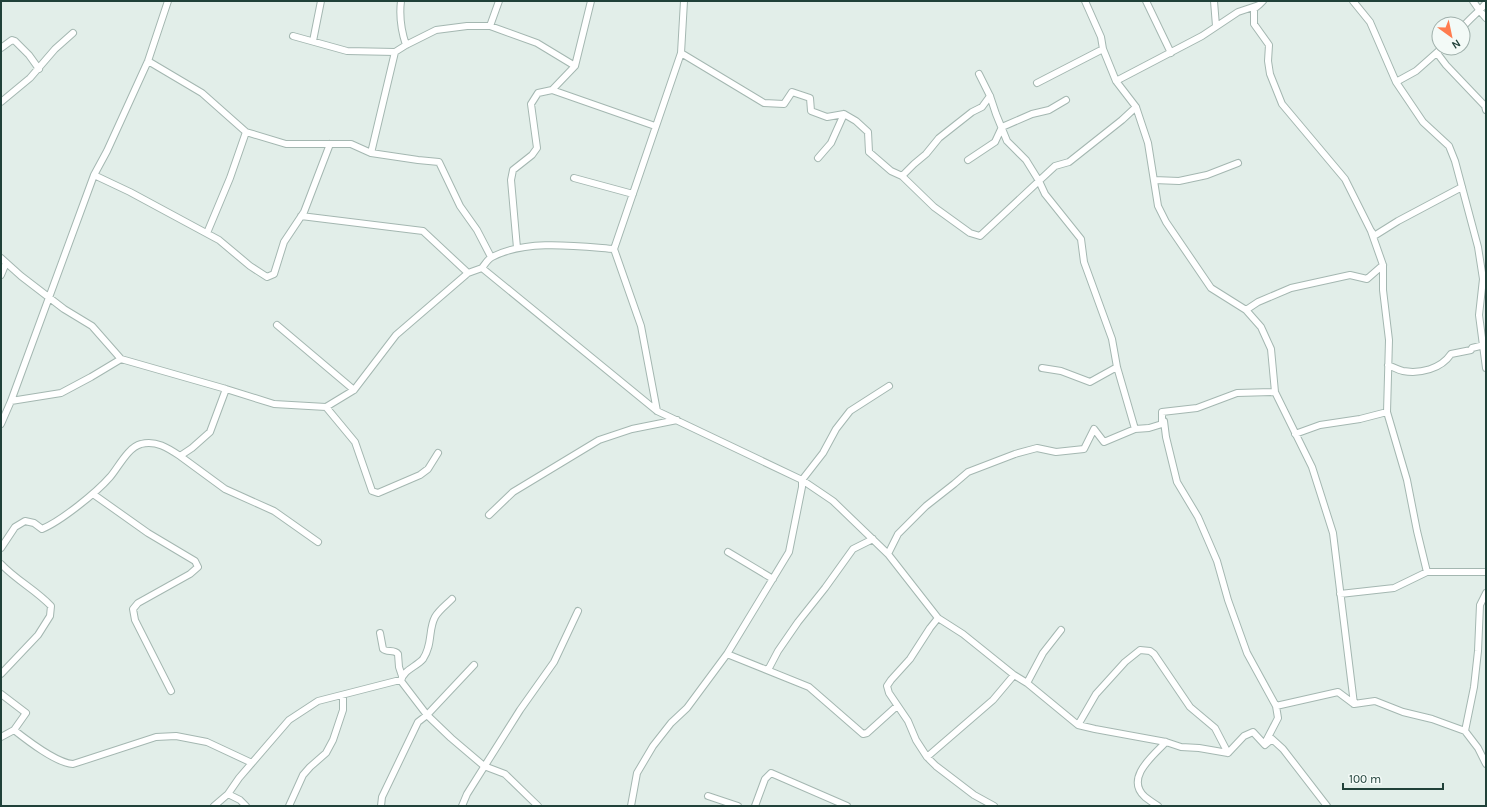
<svg xmlns="http://www.w3.org/2000/svg" width="1487" height="807" viewBox="0 0 1487 807" font-family="Karla,sans-serif">
<style>
.lines{fill:none;stroke-linecap:round;stroke-linejoin:round}
.street-casing{stroke:#a4b7b1;stroke-width:8}
.street{stroke:#fff;stroke-width:6}
</style>
<rect width="100%" height="100%" fill="#e2eee9"/>
<g class="lines">
<defs>
<path id="street" d="M401,1C399,17 401,30 406,45
M1085,1L1101,37L1103,49L1116,81L1136,107L1148,143L1158,206L1166,222L1211,288L1246,310L1261,327L1271,349L1275,392L1312,467L1333,533L1354,704
M1146,1L1171,53
M1214,1L1216,26
M1353,1L1370,22L1396,82L1423,122L1449,146L1455,161L1478,247L1483,279L1479,315L1486,368
M1473,1L1480,11L1486,18
M1259,5L1254,9V24L1269,45L1268,61L1270,74L1282,104L1345,179L1371,231L1383,265V290L1389,340L1387,412L1407,480L1417,531L1427,572
M490,26L499,1
M1463,27C1470,18 1479,12 1486,3
M293,36L347,51L395,52L406,45L436,30L467,26H490L537,43L575,66
M313,41L321,1
M1,48L12,40L15,41L29,55L39,69
M681,53L764,103L784,104L792,92L810,98L811,111L827,117L844,114L856,121L868,132L869,152L891,171L902,176L934,207L970,233L980,236L1055,166L1069,162L1122,120L1136,107
M1437,53L1446,65L1485,106L1486,110
M148,61L202,93L246,132L286,144H351L371,153L418,160L439,162L460,206L477,230L491,257
M979,74L990,96L996,114L1007,141L1026,160L1039,181L1045,194L1081,239L1084,262L1112,339L1117,367L1135,429
M1116,81L1202,36L1238,12L1259,5L1263,1
M1396,82L1416,71L1442,48
M1037,83L1103,49
M552,90L655,126
M1,102L30,78L55,49L73,33
M371,153L395,52
M818,158L831,143L844,114
M968,160L995,142L1002,127L1032,114L1049,110L1066,100
M94,175L130,192L219,240L250,266L267,277L274,274L284,242L304,212L330,144
M902,176L914,164L926,154L939,138L972,112L982,107L990,96
M574,178L633,194
M1154,180L1179,181L1207,175L1238,163
M301,216L423,231L468,273
M1372,232L1374,236L1398,221L1462,187
M207,233L230,178L246,132
M517,248L511,180L513,170L532,155L537,148L531,104L538,93L552,90L575,66L591,1
M1,258L21,276L64,309L92,326L121,359L226,389L274,404L326,407L354,390L396,335L468,273L482,268L657,411L802,480L833,501L888,554L938,618L963,634L1014,675L1027,683L1078,725L1095,729L1166,742L1181,747L1199,748L1228,753L1244,736L1253,732L1265,745L1272,739L1283,749L1327,806
M482,268C485,264 488,259 492,257C526,239 577,246 614,249
M1,275L6,263
M1246,310L1258,302L1291,288L1350,275L1367,279L1383,265
M277,325L354,390
M1388,365C1393,367 1398,370 1403,371C1420,374 1441,369 1451,354L1471,350L1472,348L1484,345
M1042,368L1061,371L1090,382L1117,367
M11,401L61,393L91,377L121,359
M326,407L355,442L372,491L378,493L420,475L428,469L438,453
M657,411L641,326L614,249L681,53L684,1
M1164,421L1166,437L1177,482L1198,517L1217,561L1228,600L1247,653L1276,706
M1,424L11,401L94,175L107,151L148,61L168,1
M1295,434L1320,425L1360,419L1387,412
M180,456L225,489L274,511L318,542
M93,494L148,533L195,561L198,567L190,574L138,603L133,609L135,620L171,691
M489,515L513,492L599,440L632,429L677,420
M1,548L15,527L25,521L34,523L42,529C61,521 96,493 110,477C118,468 128,447 141,444C156,440 168,448 180,456L192,448L210,432L226,389
M728,552L773,579
M888,554L898,534L926,506L954,484L968,472L1015,454L1037,448L1056,452L1084,449L1094,429L1104,442L1135,429L1149,428L1162,424V412L1197,408L1237,393L1275,392
M1,564C16,580 36,590 51,606L50,616L38,635L1,674
M1486,593L1480,605L1478,651L1474,687L1465,731L1478,748L1486,764
M1340,594L1394,588L1427,572H1486
M938,618L930,628L910,659L891,680L887,686L889,693L908,721L916,740L927,757L936,766L974,795L994,806
M380,633L383,649C387,653 394,649 398,654L399,667L402,676
M727,654L809,687L863,734L867,733L897,706
M768,670L778,651L798,622L825,588L853,549L873,539
M401,681C403,670 416,667 423,659C433,644 428,630 435,617C439,610 446,605 452,599
M1027,683L1043,653L1061,630
M1,694L26,713L14,730L1,737
M1078,725L1096,694L1125,662L1140,650L1150,651L1154,654L1190,707L1215,728L1228,753
M14,730C28,741 56,763 73,764L156,737L176,736L207,742L252,763
M1265,743L1278,718L1276,706L1338,692L1354,704L1375,701L1403,712L1432,719L1465,731
M927,757L993,700L1014,675
M228,794L240,800L246,806
M708,796L738,806
M214,806L228,794L239,778L289,720L318,701L396,681H401L427,715L451,738L484,766L505,774L538,806
M289,806L303,775L310,767L326,753L333,740L343,710V695
M381,806L382,797L418,722L427,715L474,665
M462,806L467,794L520,710L554,662L578,611
M631,806L637,773L653,746L671,723L687,708L727,654L789,552L802,487V480L823,453L836,429L850,411L889,386
M755,806L765,779L771,773L847,806
M1158,806C1153,803 1149,800 1145,797C1124,778 1154,755 1166,742"/>
</defs>
<use href="#street" class="street-casing"/>
<use href="#street" class="street"/>
</g>
<rect width="1487" height="807" fill="none" stroke="#204139" stroke-width="4"/>
<g transform="translate(1451 36) rotate(147)"><circle r="19" fill="#f3faf7" stroke="#9fb0ab"/>
<path d="M0-3L7 15L0 10L-7 15Z" fill="#ff7c4f"/>
<text y="-6" font-size="11" font-weight="bold" text-anchor="middle" fill="#204139">N</text>
</g>
<path d="M1343 783v6h100v-6" fill="none" stroke="#204139" stroke-width="2"/>
<text x="1349" y="783" font-size="12" fill="#204139" stroke="#f3faf7" stroke-width="3" paint-order="stroke">100 m</text>
</svg>
